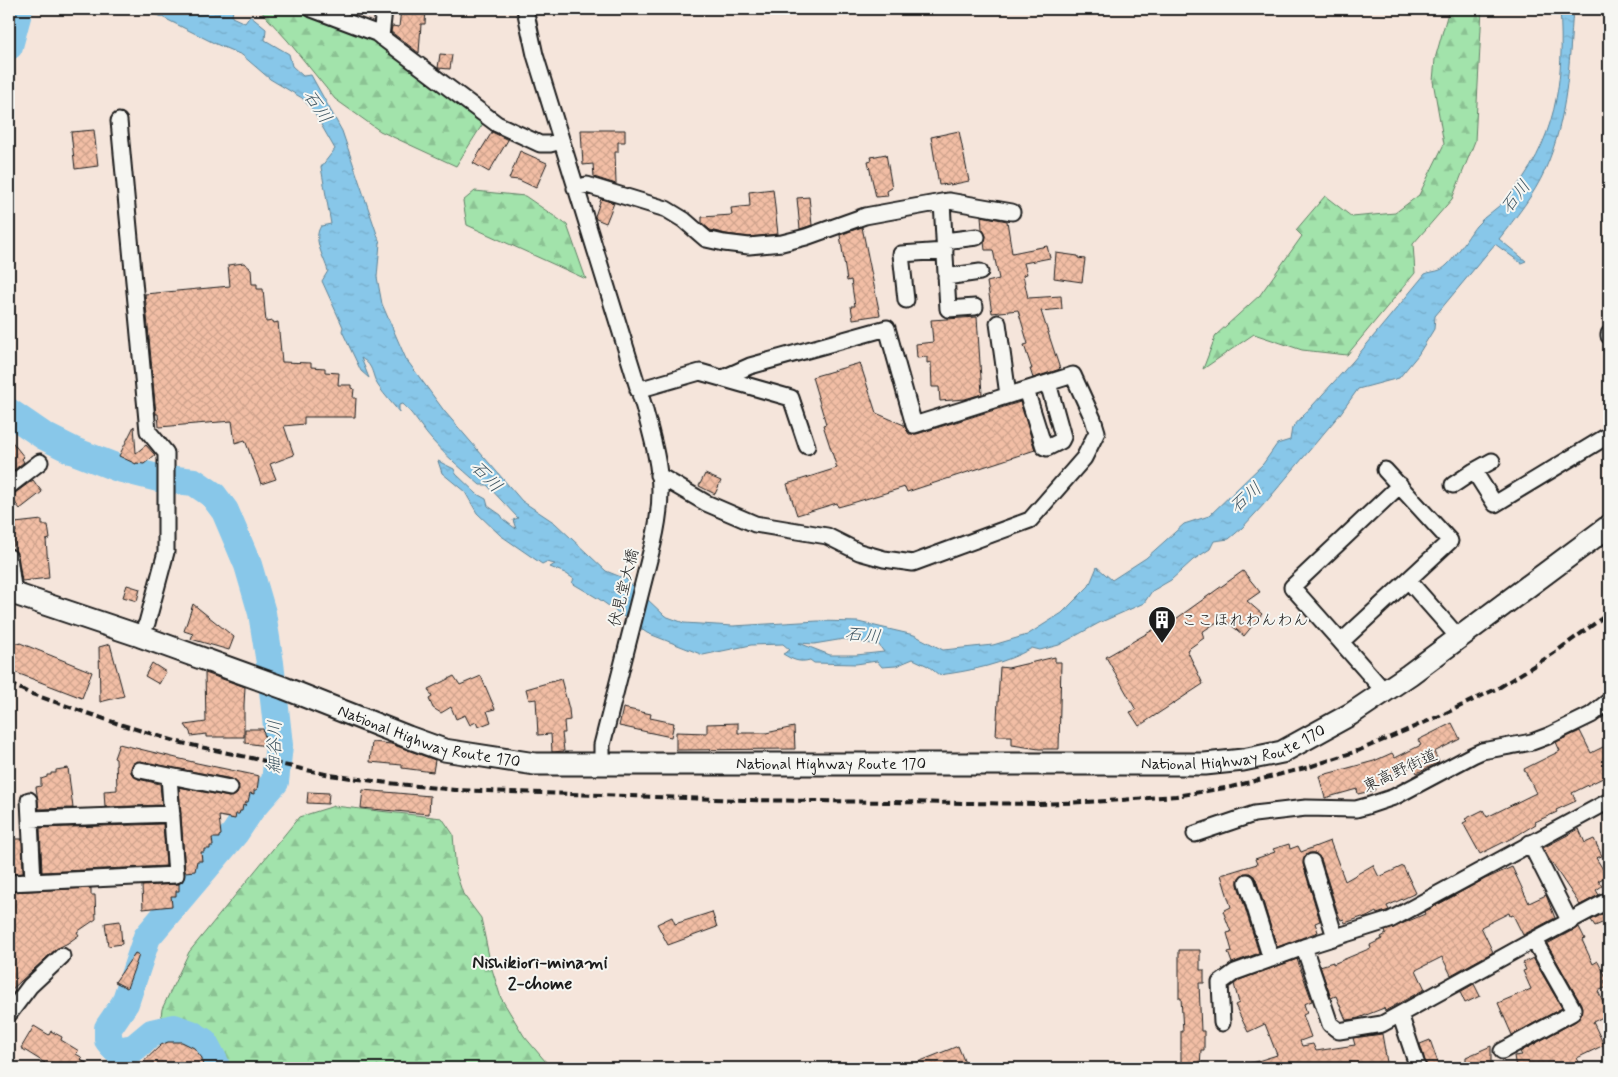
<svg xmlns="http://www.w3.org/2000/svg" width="1618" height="1077" viewBox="0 0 1618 1077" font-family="Mynerve,'Klee One',sans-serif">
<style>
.forest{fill:url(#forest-firs);stroke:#5f8064}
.water{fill:url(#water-ripples);stroke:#5d8397;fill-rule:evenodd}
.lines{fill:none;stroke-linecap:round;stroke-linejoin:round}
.river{stroke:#88c7e9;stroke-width:28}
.building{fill:url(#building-cross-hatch);stroke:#1c1c1c}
.minor-casing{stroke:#1c1c1c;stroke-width:19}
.highway-casing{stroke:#1c1c1c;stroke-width:25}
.minor{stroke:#f6f6f2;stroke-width:15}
.highway{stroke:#f6f6f2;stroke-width:21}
.rail{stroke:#1c1c1c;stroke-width:4;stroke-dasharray:8 4;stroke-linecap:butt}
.labels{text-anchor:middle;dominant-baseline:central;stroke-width:4;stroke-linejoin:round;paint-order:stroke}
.street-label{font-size:16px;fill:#1c1c1c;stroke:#f6f6f2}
.poi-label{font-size:16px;fill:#1c1c1c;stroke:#f6f6f2;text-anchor:start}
.water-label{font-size:18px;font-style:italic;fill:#425864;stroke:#f6f6f2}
.neighbourhood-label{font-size:18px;font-weight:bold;fill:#1c1c1c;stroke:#f6f6f2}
</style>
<defs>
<pattern id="forest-firs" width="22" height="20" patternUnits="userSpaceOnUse" patternTransform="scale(1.25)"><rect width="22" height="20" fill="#a2e3ab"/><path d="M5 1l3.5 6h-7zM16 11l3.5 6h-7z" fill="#8bc293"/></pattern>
<pattern id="water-ripples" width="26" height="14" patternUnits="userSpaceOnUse" patternTransform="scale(1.25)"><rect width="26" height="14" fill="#88c7e9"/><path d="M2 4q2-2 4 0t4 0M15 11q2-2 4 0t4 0" fill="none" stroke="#75aac7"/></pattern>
<pattern id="building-cross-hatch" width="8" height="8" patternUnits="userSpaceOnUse" patternTransform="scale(1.25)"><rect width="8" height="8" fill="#f2bea5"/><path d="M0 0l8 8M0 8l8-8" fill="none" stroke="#cfa38d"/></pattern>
</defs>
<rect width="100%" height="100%" fill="#f5e5db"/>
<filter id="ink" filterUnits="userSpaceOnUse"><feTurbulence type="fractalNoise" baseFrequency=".02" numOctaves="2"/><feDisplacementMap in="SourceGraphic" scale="10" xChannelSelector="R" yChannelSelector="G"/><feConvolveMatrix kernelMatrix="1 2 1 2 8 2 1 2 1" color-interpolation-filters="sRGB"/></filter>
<g filter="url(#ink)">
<path class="forest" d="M259,9H323L378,43L484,122L456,166L380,131L335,99L288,41Z
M1449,9H1482L1475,141L1452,199L1413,244L1415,273L1347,355L1302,350L1254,334L1203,369L1216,335L1260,295L1302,236L1296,230L1325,196L1352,217L1395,213L1419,195L1444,144L1433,81L1435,59Z
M475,191L525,196L567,225L586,279L467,225L463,201Z
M334,806L442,818L453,834L456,873L463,894L481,918L491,966L501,998L524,1036L551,1068H217L218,1065L205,1037L174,1024L160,1025L162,1009L189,952L299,817Z"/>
<path class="water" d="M9,9H33L23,31L9,29Z
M134,9H233L232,17L245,23L250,16L266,29L265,40L289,54L292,66L303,76L311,75L342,131L380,243L377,277L382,304L406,359L445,412L522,501L555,523L606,571L626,579L665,616L684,623L733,626L818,621L858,622L914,635L943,650L993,645L1027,635L1062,613L1089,586L1097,567L1112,580L1146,558L1184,524L1209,516L1263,464L1277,444L1290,440L1292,428L1353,361L1425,274C1429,272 1435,272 1440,270C1452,265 1467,237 1476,226C1485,215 1498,209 1507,198C1556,144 1565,79 1560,9H1573C1569,64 1568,118 1545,170C1534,195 1516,217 1499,239L1526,261L1521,263L1495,244L1435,316L1434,329L1418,355L1399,378L1358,389L1340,414L1266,502L1242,528L1229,539L1214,541L1210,549L1193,560L1171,580L1152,591L1144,603L1099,623L1059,645L1040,650L1032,648C1004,664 971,671 939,675L928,666L913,659L896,666L882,667L877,661L856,664L814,663L810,660C799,663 793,660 783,654L790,650L783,644L751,645L703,655L647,633L599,599L572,583L574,579L565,573L550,567L555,564L546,562L542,564L500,535L477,513L465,492L442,473L438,461L454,469L456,474L477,494L486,499L488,506L501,515L504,520L516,529L513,520L518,518L487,485H480C461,468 435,447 421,426C415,418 410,411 403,404L399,405V412C393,404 385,396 379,387C371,376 375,366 361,358L369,378L361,371L342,331L343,327L322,281L328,271C324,257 312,239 321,226L331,224L321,167L335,149L312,109L302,98L270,79L242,55L216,44L160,16ZM844,639L879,645L884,652L856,655H830L799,643L814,644Z"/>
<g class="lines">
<path class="river" d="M9,46L19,9
M9,412L44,436L74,451L118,468L158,478L194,482L213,495L225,511L248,565L262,613L270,663L279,745L275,782L251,809L235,833L147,937L125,1003L108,1028V1040L117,1051L134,1048L152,1033L174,1028L191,1034L204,1042L215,1063L213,1068"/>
</g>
<path class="building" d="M401,9H426L425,24H421L419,53L391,32L392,26L399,27Z
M440,54L452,55L450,69L438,68Z
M94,130L98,166L75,169L71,132Z
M581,130H625V142H618V152H615L616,184L594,177L593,164L583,165Z
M959,131L969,181L950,185V184L939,185L931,137Z
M492,132L508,140L489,172L473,163Z
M520,151L547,163L536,188L519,180L509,179Z
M886,154L892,188L887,191L888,196L876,197L868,161L872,160L871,157Z
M773,189L778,234L749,237L726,234L710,230L702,223V217L732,215L731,208L750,206L749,192Z
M809,197L812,225L800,229L797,198Z
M601,199L614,203L606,223L596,219L595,216Z
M981,216L1007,221L1012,253L1047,246L1050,258L1024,263L1027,274L1023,275L1028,298L1061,296L1062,309L1041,311L1060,369L1033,378L1030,369H1032L1024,345L1028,344L1018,310L992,313L987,282L999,279L993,250H985L984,242L986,236L982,229Z
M862,227L880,315L853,319L851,306H855L851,280L847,281L840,235Z
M1056,253L1078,256V258L1085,259L1082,282L1054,278Z
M244,263L251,269L252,284H257V289H263L266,322L273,321L274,323L278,322L282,362L311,363V367L325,368V372L339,373L338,385H351V388L354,389L353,398H356L355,417H304V424L284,426L294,455L270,464L276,479L261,484L245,440L235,443L232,421L159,427L158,414H156L145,294L230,286L228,265Z
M977,317L982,394L965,399L940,401L939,387H932L931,362L927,363V357L917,358L916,344L933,342L931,320Z
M860,363L876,413L904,425L909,434H917L1020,402L1035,450L907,492L905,487L849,504L838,507L837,503L797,515L787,484L837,468L823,425L826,424L812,377Z
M134,426L136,453L146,445L155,455L144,464L136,463V464L119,456Z
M9,438L24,457L22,459L24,462L9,474Z
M705,474L721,481L715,494L699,486Z
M33,480L42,492L20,509L9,495L15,493Z
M42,520V525H48L50,539L46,540L49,578L22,581L18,556L14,550L13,533L16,532L15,523Z
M1243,571L1260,592L1247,601L1262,614L1244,636L1223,618L1202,632L1204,638L1187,650L1203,684L1139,726L1130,712L1136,710L1106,657L1165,623L1166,626Z
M127,585L140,589L137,601L123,597Z
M193,604L234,637L229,650L191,639L193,634L184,631Z
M9,640L19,644L20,643L92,672L82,698L9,670Z
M110,644L124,696L100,702L99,647Z
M1055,657V662H1061L1059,749H1039L1012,745V736H996L1000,667L1008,668Z
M152,663L166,672L159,684L145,676Z
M205,673L245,687L244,705V737H206V734L191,736L190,732L185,725L206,722Z
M454,676L460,685L481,676L495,709L487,711L491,722L478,727L476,722L470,725L465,715L456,719L451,707L441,713L433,708L429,699L432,697L428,689Z
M561,679L569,709L570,720L564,721L565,733H562L564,751L552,752L551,734L538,735L536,699L529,700L526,689Z
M623,708L651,714L650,718L674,723L671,737L619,726Z
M738,723V733H766L794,727L795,749L676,750V732L707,733V724Z
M1452,723L1460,739L1434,752L1439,762L1417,773L1413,766L1389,777L1390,780L1374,786L1375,790L1358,794L1357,789L1325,798L1319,776L1374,761L1392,753L1395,758L1421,745L1418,740Z
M245,729H263L267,746L245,743Z
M1580,731L1591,753L1609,744V775L1572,793L1576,801L1556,810L1557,812L1535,822L1536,824L1516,836L1480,854L1463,823L1467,821L1465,819L1483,810L1487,817L1536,793L1524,769L1560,751L1556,742Z
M372,742L391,744L435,760L433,772L402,768V765L370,762Z
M119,744L197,763L259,776L257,790H254V794L250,793L248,802H246L245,806L243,805L242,811H240L239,814H236L235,819L219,816L221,835L219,836V838H212L213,846H210V849H204V852H201L202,861H197L195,871L185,872L179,787L229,797L237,794L239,785L232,779L137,761L133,763L131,768V773L138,779L160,784L162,805L105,807L104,791L117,790L116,759L114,758Z
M68,768L73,808L39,809L36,787L41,786V779L47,777V775H51V773H56V770Z
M363,790L430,796L429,814L361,808Z
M308,792L329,793L328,804L307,803Z
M163,824L166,866L42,872L40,828Z
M1579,829L1585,843L1594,839L1602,856L1596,858L1607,876L1598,881L1602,886L1596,890L1599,895L1580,905L1549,859L1543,848Z
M9,839H22L23,873L9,874Z
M1330,841L1345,881L1373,865L1379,877L1403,866L1416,893L1387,906L1389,910L1377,914L1376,912L1365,918L1362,917L1345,923L1344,919L1341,920L1338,914L1321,859L1315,853H1309L1305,856L1303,864L1320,921L1315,923L1318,932L1277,947L1256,879L1250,873H1244L1238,879V885L1259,953L1232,963L1228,952L1232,951L1227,933L1231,932L1223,911L1231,907L1221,875L1257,864L1255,859L1275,852L1273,849L1289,844L1290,849L1298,846L1301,852Z
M1512,867L1529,903L1546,895L1555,918L1523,935L1513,915L1510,916L1509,913L1481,927L1493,952L1451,975L1442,957L1416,970L1425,989L1385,1011L1384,1008L1356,1019L1346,1020L1336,996L1331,998L1320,966L1333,962V964L1371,948L1370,945L1382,939L1381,937L1386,934L1385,931L1425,914L1424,912L1485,879Z
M179,884V891H176V896H171L172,906L143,909L142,886Z
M91,888V895H95L96,919L77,932L79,935L68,943L56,949L9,992V892Z
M1609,911V920L1595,926L1591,920Z
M712,912L717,927L668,945L657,924L672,917L675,924Z
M120,921L122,944L108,946L105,923Z
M1579,927L1585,939L1582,940L1593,964L1598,961L1607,979L1604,981L1607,987L1598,991L1609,1014L1593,1022L1604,1045L1577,1058L1582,1068H1516L1514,1056L1522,1055L1520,1052L1576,1021L1581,1016V1004L1547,944Z
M1179,950H1200V970H1204V983H1199L1201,1031H1204V1050H1201L1200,1068H1181V1031H1183L1181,998H1179Z
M135,953L139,955L127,988L115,982Z
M1533,958L1562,1008L1512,1035L1498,1003L1531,989L1523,971L1526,970L1523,963Z
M1297,959L1312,1001L1304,1004L1307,1013L1303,1015L1311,1037L1300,1041L1302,1046L1313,1044L1316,1051L1355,1045L1353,1038L1382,1034L1388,1068H1243L1242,1066L1277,1055L1265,1024L1248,1032L1235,1005L1239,1003L1234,984L1239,980Z
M1474,984L1480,996L1465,1003L1460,992Z
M34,1026L49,1035L51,1031L62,1037L61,1040L79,1051L76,1054L83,1058L81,1060L95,1068H41L45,1063L21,1048Z
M1430,1040L1440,1068H1427L1420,1044Z
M168,1042H182L194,1048L202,1058L203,1068H137L161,1045Z
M958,1046L965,1063L952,1068H903Z
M1491,1046V1068H1466V1057Z"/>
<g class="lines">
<defs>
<path id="minor" d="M312,9L376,33L497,124L540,144H550L561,141
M525,9L535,55L644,407C651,434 660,462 660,491C660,509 657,527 653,544L602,745V764
M381,37L384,9
M119,121L148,431L166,453V552L147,623L140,636
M575,188L587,185L666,209L684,220L706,239L724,243L749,246L782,243L806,237L865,216L942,202L949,201L1012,212
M942,202L948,309L975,307
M944,241L977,237
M946,277L980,272
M906,300L901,254L945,251
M998,323L1008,395
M1609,334V336
M638,390L700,372L791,398L807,446
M1026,390L1044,447L1047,448L1061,441L1063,437L1048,383
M1385,470L1450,541L1408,580L1459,638
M1474,471L1492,461
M658,475L706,503L755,524L827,536L859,552L884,559L913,563L1030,520L1084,458L1097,432L1093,419L1073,375L914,425L887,328L750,366L723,378
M1400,485L1292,587L1341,642L1408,580
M1453,485L1474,471L1495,504L1609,435
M9,486L40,462
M9,557L14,594
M1341,642L1384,691
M140,770L230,788
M29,800L33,881
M30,819L172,814
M1195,834L1254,814L1306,808L1356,809L1367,806L1394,797L1473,755L1482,751L1532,742L1548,736L1591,715L1609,701
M1530,843L1570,922
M1312,862L1335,937
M1247,882L1271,959
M9,883L176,875L169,776
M1304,947L1330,1024L1339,1031L1382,1024L1534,940L1609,900
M9,1014L30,986L62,956
M1400,1014L1418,1068
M1222,1023L1220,983L1235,972L1304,947L1390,920L1609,801
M1502,1051L1572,1013L1573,1009L1534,940"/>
<g id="highway">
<path id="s1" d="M9,592L140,636L284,688L408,737L444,750L535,764H1205L1243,760L1282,752L1351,714L1409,675L1609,526"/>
</g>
</defs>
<use href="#minor" class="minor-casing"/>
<use href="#highway" class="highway-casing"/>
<use href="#minor" class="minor"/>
<use href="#highway" class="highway"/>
<path class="rail" d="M9,683L29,693L119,724L182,743L330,775L388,783L455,790L743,800L1039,804L1107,801L1176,796L1231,787L1309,767L1360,750L1442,715L1500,687L1554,653L1609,613"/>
</g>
</g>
<defs>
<symbol id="building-pin" viewBox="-11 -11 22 30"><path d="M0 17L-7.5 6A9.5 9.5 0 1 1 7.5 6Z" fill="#1c1c1c" stroke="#f6f6f2"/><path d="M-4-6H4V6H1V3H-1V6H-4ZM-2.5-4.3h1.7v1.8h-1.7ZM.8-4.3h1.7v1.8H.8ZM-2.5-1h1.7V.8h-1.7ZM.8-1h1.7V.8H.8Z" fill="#fff"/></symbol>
</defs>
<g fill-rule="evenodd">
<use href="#building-pin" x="1146" y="604" width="32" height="43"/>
</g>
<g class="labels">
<g class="street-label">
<text transform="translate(624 588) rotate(-76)">伏見堂大橋</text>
<text stroke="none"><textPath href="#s1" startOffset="445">National Highway Route 170</textPath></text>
<text stroke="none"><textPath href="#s1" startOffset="1256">National Highway Route 170</textPath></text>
<text stroke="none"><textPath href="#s1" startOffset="851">National Highway Route 170</textPath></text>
<text transform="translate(1400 771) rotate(-25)">東高野街道</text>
</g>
<g class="poi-label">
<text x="1181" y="620">ここほれわんわん</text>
</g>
<g class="water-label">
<text transform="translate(317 107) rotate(56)">石川</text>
<text transform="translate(1516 197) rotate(-52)">石川</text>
<text transform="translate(486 477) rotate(46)">石川</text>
<text transform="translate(1246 498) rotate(-41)">石川</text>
<text transform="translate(863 636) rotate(6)">石川</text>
<text transform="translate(275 747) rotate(-89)">細谷川</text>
</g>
<g class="neighbourhood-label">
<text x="540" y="963">Nishikiori-minami<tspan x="540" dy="21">2-chome</tspan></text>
</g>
</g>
<rect width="1618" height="1077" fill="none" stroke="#f6f6f2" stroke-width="30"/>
<rect x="15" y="15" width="1588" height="1047" fill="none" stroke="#1c1c1c" stroke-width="2" filter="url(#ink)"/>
</svg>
